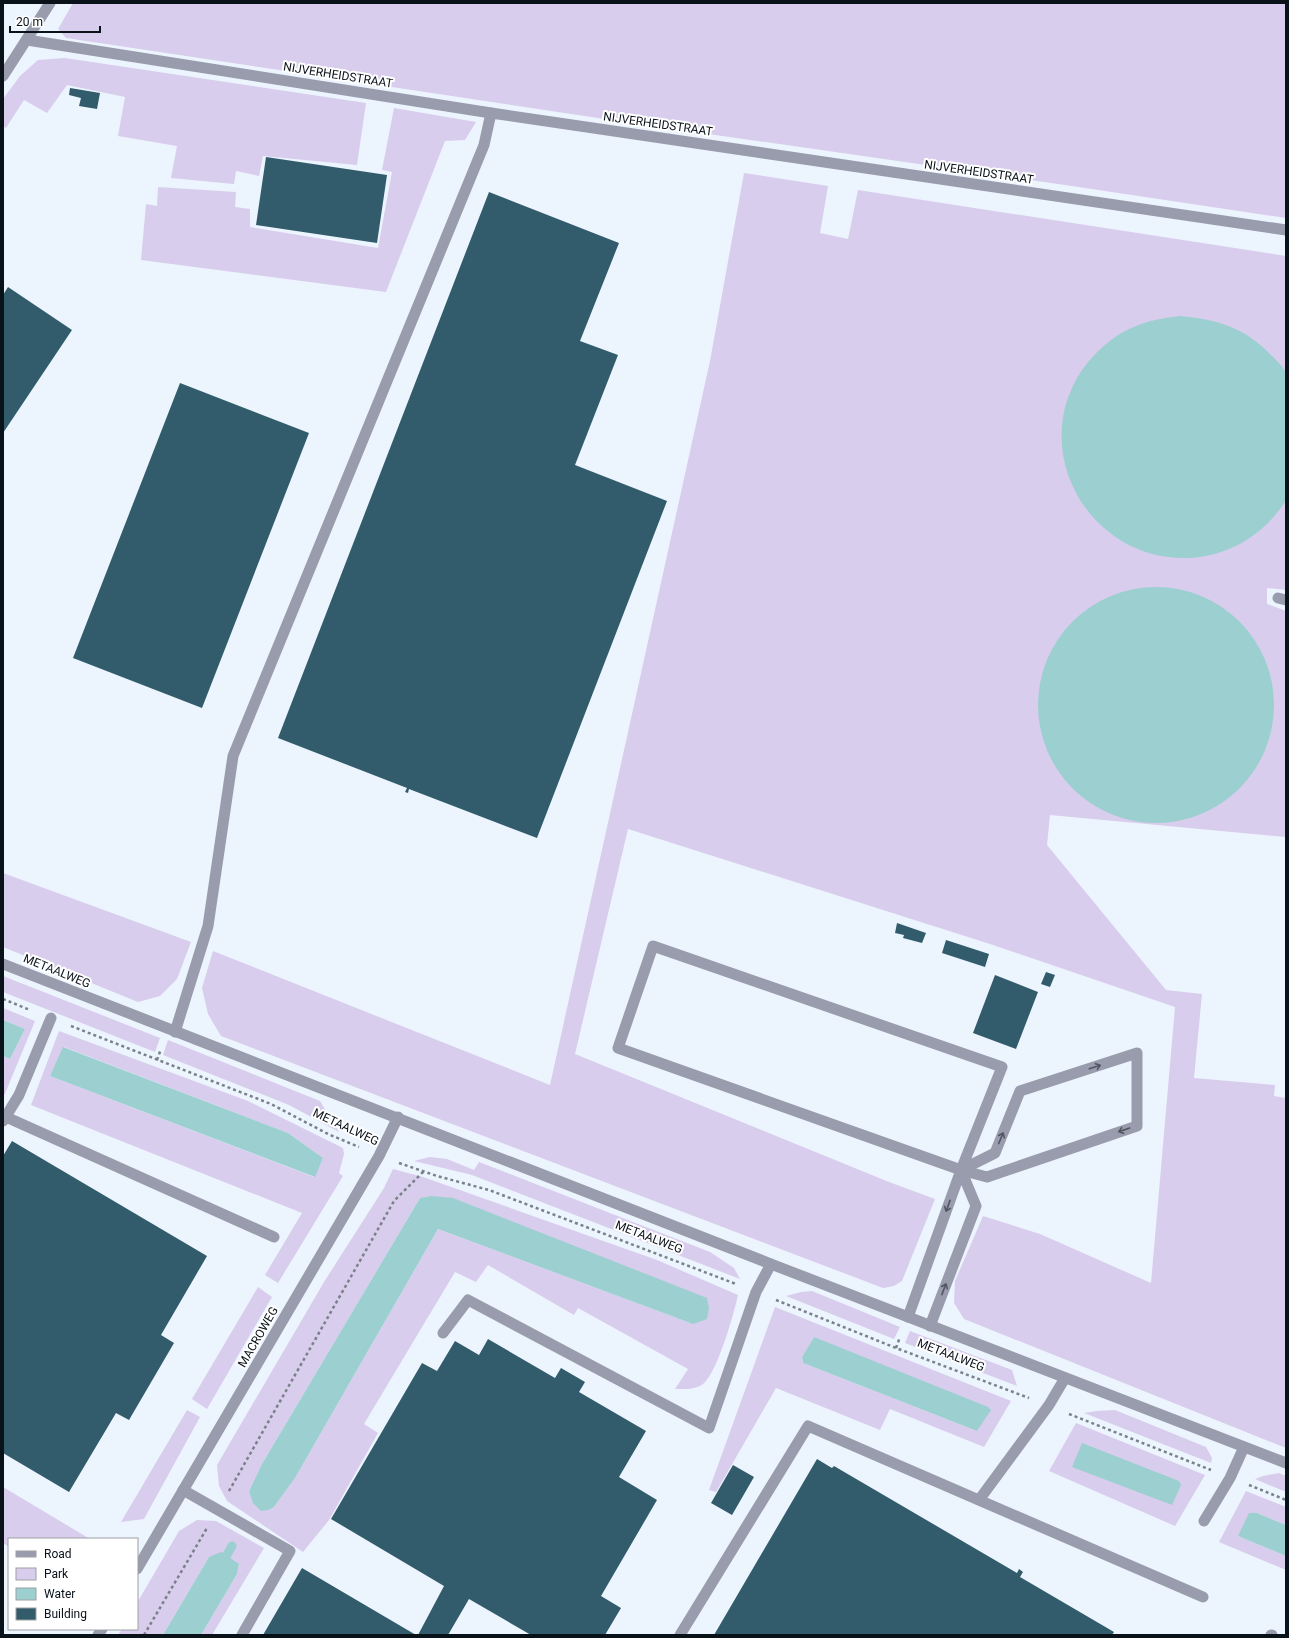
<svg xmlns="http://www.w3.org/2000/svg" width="1289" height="1638" viewBox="0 0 1289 1638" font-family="Roboto,sans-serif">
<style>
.green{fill:#d9cded;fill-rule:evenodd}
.water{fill:#9bcfd0}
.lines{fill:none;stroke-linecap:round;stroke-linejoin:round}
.stream{stroke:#9bcfd0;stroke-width:9}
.building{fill:#325c6b}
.path{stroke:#79818a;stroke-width:2.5;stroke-dasharray:3 3;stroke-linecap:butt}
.service{stroke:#999cad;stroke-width:11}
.minor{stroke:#999cad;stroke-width:11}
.tertiary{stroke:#999cad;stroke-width:11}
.oneway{stroke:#515663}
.labels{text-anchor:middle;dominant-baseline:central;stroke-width:4;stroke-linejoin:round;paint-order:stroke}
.street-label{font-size:12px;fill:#091119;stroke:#fff}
</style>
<rect width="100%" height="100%" fill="#ecf4fe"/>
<path class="green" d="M73,3H1286V218L1065,185L618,121L66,38L58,29Z
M65,58L366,103L357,165L263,156L259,176L236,171L234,184L171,178L177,146L118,136L125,97L67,85L47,113L24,100L6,128L3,126V99L20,76L38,60Z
M394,108L476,122L465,140L445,141L386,292L141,260L146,204L157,206L158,187L236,192L235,207L250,209V227L378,248L392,172L382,170Z
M744,173L828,186L820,233L848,239L858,190L1286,256V590L1267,588V604L1286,611V837L1050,815L1047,845L1166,990L1202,994L1194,1078L1275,1085L1274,1096L1286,1098V1448L964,1319L954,1303L955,1281L983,1216L1040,1234L1151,1283L1175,1007L990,944L628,829L575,1054L889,1182L935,1199L902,1281L894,1286L883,1288L221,1036L208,1014L202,988L213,951L550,1085L710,361Z
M3,873L191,942L177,979L160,996L138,1002L3,947Z
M3,976L160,1038L155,1052L3,992Z
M3,1008L35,1021L4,1096L3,1095V1056L10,1059L25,1029L3,1020Z
M59,1031L248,1101L343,1148L344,1154L339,1173L343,1176L278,1283L265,1275L302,1213L31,1105ZM64,1047L288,1133L323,1158L314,1177L50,1076Z
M168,1040L320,1101L339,1132L289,1105L163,1055Z
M430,1157L447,1159L474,1170L479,1162L710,1252L734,1268L740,1279L472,1175L414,1161Z
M393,1169L423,1177L657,1260L738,1295C734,1314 717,1373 703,1384C695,1390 684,1389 675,1389L688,1369L578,1308L574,1315L488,1265L476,1282L455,1272L364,1424L378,1433L329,1520L303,1552L227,1501L219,1486L217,1465L324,1282L384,1188ZM420,1198L693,1324L438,1229L295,1478L274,1507L249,1491L262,1464Z
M258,1287L272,1297L207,1409L192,1399Z
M812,1291L900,1327L894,1339L786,1296L801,1292Z
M775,1307L1011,1401L984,1447L890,1409L880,1430L776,1388L716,1492L709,1490ZM814,1337L977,1431L803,1363L802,1358Z
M910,1331L1012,1370L1017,1386L905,1343Z
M187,1410L200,1417L144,1519L121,1522Z
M1115,1410L1206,1447L1212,1458L1211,1463L1084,1413L1096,1411Z
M1076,1423L1205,1475L1175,1526L1049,1471Z
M1279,1473L1286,1476V1492L1255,1479L1263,1476Z
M3,1487L90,1539H9V1547L3,1543Z
M1246,1491L1286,1507V1525L1257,1513L1238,1536L1286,1556V1570L1219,1542Z
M197,1520L216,1521L264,1548L212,1635H201L237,1574L239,1564L209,1557L163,1635H118L122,1629H137V1603L179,1531Z"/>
<path class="water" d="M1180,316C1216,319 1246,328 1271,355C1276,360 1283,366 1286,373C1288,379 1286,416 1286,426C1286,445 1286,464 1286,483C1286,488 1287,496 1285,501C1283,506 1279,510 1276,514C1255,540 1222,557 1188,558C1086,561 1023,443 1088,362C1101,347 1117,333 1136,326C1150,320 1165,318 1180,316Z
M1038 705a118 118 0 1 1 236 0a118 118 0 1 1-236 0Z
M3,1020L25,1029L10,1059L3,1056Z
M63,1047L288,1133L323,1158L315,1177L50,1076Z
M432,1196L453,1198L707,1298L709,1308L707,1319L693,1324L438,1229L295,1478L274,1507L268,1510L261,1511L253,1503L249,1491L262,1464L420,1198Z
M814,1337L988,1407L991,1410L977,1431L803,1363L802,1357Z
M1082,1443L1179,1481L1181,1485L1172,1505L1072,1467Z
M1249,1513H1257L1286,1525V1556L1238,1536Z
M221,1552L239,1564L237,1574L201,1635H163L209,1557Z"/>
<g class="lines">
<path class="stream" d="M220,1567L232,1546"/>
</g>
<path class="building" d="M70,88L100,93L97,109L79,106L81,98L69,95Z
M266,157L387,175L377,243L256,225Z
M489,192L619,243L580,341L618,355L575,465L667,501L537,838L409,789L408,793L405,792L407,788L278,738Z
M8,287L72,330L3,433V295Z
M180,383L309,433L202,708L73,658Z
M897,923L926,933L922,943L903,938L904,935L895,933Z
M946,940L989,954L985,967L942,953Z
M1046,972L1055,975L1050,987L1041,984Z
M995,975L1038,992L1016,1049L973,1033Z
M12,1141L207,1256L161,1335L174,1343L129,1420L116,1413L69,1492L3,1453V1156Z
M488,1339L555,1378L561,1368L585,1382L579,1392L646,1431L619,1477L657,1500L601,1596L621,1608L605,1635H531L469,1599L448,1635H418L444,1586L331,1519L422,1363L437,1371L455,1341L479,1355Z
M817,1459L832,1468L834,1466L1017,1573L1019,1569L1023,1572L1020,1577L1114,1632L1112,1635H714Z
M733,1465L754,1477L732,1515L711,1503Z
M302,1568L416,1635H263Z"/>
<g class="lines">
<path class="path" d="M3,999L30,1010
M71,1026L271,1104L328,1134L359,1147
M157,1060L161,1049
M399,1163L437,1176L489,1190L736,1284
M776,1300L896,1348L1029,1398
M896,1348L900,1337
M1069,1414L1211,1470
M1249,1485L1286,1500
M229,1491L394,1201L423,1172
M144,1635L207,1528"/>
<path class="service" d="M1278,598L1286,600
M653,946L1002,1067L961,1170L618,1048Z
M175,1032L208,926L233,756L484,145L491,113
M6,1117L274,1237
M3,1121L19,1095L51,1018
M908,1317L961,1170L995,1153L1020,1091L1137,1053V1126L987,1177L961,1170
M930,1326L976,1206L961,1170
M443,1333L468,1300L709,1428L756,1292L771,1264
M183,1490L290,1551L242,1635
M979,1500L1049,1405L1065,1378
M1204,1521L1230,1478L1244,1447
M680,1635L808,1426L1203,1597
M1271,1635H1272"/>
<path class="minor" d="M27,40L491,113L1286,230
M3,76L50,3
M137,1569L379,1156L398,1117
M98,1635L102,1629"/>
<path class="tertiary" d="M3,964L771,1264L1286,1463"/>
</g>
<defs><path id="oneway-shaft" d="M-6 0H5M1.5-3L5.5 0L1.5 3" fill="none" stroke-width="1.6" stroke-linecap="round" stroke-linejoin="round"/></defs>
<g class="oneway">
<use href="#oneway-shaft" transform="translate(1095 1067) rotate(-18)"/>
<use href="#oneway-shaft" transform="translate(1124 1130) rotate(161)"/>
<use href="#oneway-shaft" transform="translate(1001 1138) rotate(-68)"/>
<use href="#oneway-shaft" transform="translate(948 1206) rotate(110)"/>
<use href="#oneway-shaft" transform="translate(944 1289) rotate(-69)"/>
</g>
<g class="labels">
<g class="street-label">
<text transform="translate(338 75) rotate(9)">NIJVERHEIDSTRAAT</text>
<text transform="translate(658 124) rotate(8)">NIJVERHEIDSTRAAT</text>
<text transform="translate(979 172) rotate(8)">NIJVERHEIDSTRAAT</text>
<text transform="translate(57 971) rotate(22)">METAALWEG</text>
<text transform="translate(346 1127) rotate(25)">METAALWEG</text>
<text transform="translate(649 1237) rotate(21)">METAALWEG</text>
<text transform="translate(258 1337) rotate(-60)">MACROWEG</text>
<text transform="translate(951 1355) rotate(21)">METAALWEG</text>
</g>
</g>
<rect width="1289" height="1638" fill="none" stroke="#091119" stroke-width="8"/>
<rect x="8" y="1538" width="130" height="92" fill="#ffffff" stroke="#9da0a3"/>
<rect x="16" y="1551" width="20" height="6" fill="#999cad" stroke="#9da0a3"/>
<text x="44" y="1558" font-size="12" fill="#091119">Road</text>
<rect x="16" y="1568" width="20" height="12" fill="#d9cded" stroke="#9da0a3"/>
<text x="44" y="1578" font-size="12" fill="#091119">Park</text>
<rect x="16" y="1588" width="20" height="12" fill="#9bcfd0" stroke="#9da0a3"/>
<text x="44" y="1598" font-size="12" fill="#091119">Water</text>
<rect x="16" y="1608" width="20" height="12" fill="#325c6b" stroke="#9da0a3"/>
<text x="44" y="1618" font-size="12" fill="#091119">Building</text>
<path d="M10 26v6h90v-6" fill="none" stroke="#091119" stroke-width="2"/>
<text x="16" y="26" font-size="12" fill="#091119" stroke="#ffffff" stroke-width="3" paint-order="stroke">20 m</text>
</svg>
